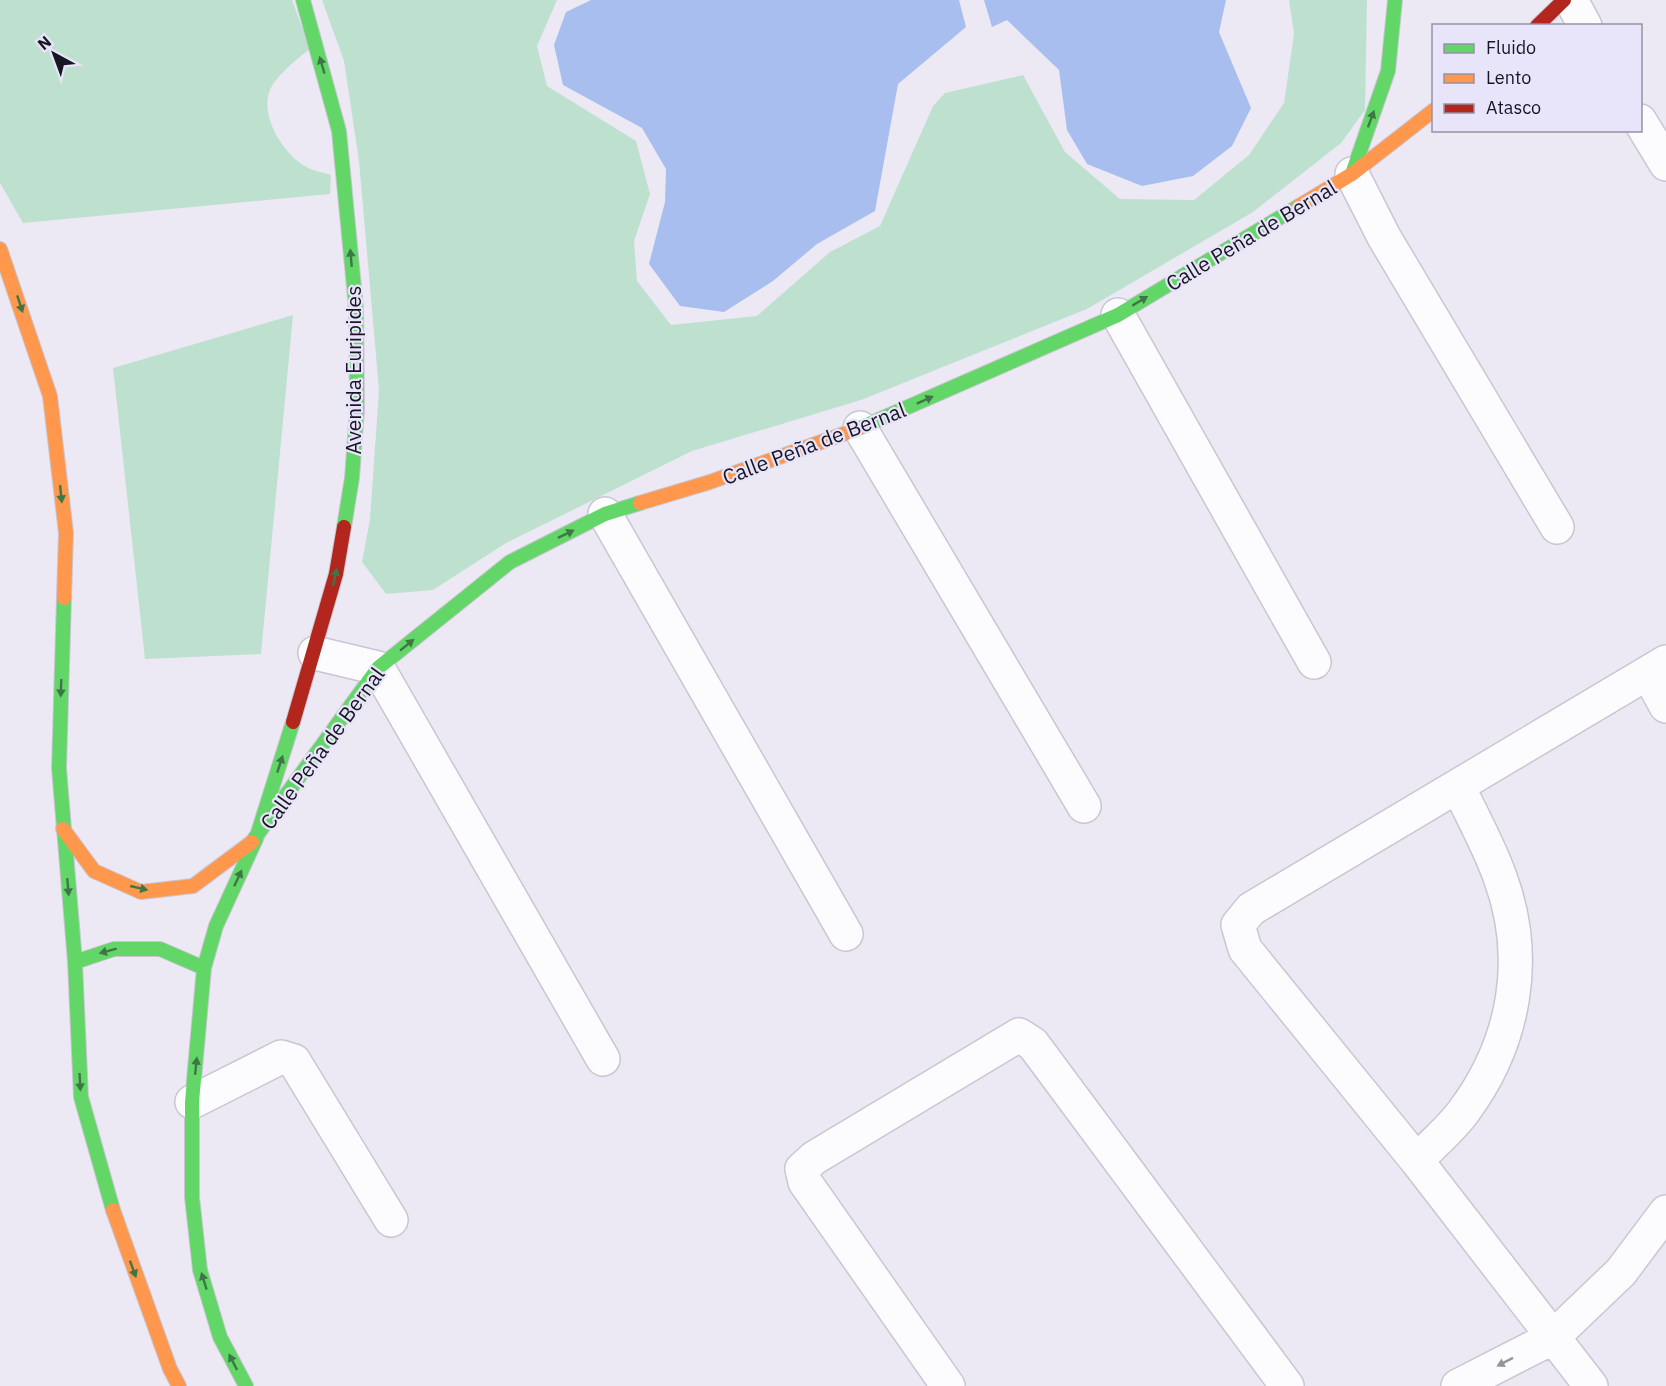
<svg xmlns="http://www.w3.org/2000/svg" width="1666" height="1386" viewBox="0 0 1666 1386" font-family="'IBM Plex Sans',sans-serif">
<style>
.green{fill:#bee1cf}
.water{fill:#a7beee}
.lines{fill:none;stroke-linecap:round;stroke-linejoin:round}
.street-casing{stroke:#c9c6d2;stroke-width:36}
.fast-casing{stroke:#c9c6d2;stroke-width:16}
.slow-casing{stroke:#c9c6d2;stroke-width:16}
.jam-casing{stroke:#c9c6d2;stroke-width:16}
.street{stroke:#fcfcfe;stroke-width:33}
.fast{stroke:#63d668;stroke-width:14}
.slow{stroke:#ff974d;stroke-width:14}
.jam{stroke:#b3261e;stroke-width:14}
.oneway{fill:#3e7646}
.oneway2{fill:#96949b}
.labels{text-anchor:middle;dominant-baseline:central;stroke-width:4.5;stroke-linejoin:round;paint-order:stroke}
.street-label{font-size:21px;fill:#191623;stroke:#e8e4fa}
</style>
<rect width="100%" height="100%" fill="#ece9f5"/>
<path class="green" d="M0,0H292L310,49C297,59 283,70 273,84C256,110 281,152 305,166C312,171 323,172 331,175L330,194L23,223L0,183Z
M322,0H557L537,46L547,86L636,141L650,194L634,241L637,281L671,325L757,316L830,252L880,226L933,106L945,93L1023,75L1065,152L1120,199L1194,200L1249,155L1284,103L1294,34L1289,0H1367L1365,110L1341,143L1253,212L1087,309L861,400L692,451L506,543L433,590L386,594L362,562L370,519L379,390L359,161L344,61Z
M293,315L261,654L145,659L113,368Z"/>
<path class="water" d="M591,0H959L966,27L898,84L875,211L817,244L773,281L724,312L680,306L649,264L665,202L666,169L642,128L563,85L554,45L566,12Z
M984,0H1226L1219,32L1251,108L1232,146L1193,176L1142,186L1087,164L1067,130L1059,70L1007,20L992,27Z"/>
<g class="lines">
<defs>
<path id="street" d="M1571,0L1585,26
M1640,121L1666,164
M1352,174L1384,237L1557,527
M1118,315L1314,662
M860,428L1084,806
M605,514L846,934
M315,653L378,668L603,1059
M1648,673L1666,706
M192,1102L281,1057L294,1061L391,1220
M1417,1161C1432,1144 1451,1129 1464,1111C1515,1042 1530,958 1500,877C1489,846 1472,816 1458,786
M948,1386L805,1182L802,1169L814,1158L1019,1035L1033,1044L1287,1386
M1458,1386L1552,1338L1621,1272L1666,1212
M1591,1386L1417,1161L1245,949L1238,925L1251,909L1666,662"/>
<path id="fast" d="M303,0L339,131L356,308L357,409L352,478L344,527
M1352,174L1388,71L1395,0
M860,428L1118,315L1299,206
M64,598L59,768L75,962L81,1097L113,1210
M252,842L378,668L510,562L605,514L640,503
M75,962L114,949H160L204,968
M246,1386L220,1337L200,1270L192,1197V1102L204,968L216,926L256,839L293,722"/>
<path id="slow" d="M1299,206L1352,174L1434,110
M0,249L50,396L66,533L64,598
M640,503L710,482L860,428
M63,829L94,871L141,892L193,886L252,842
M113,1210L170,1369L179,1386"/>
<path id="jam" d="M1537,26L1564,0
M293,722L336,574L344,527"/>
</defs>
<use href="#street" class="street-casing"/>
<use href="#fast" class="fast-casing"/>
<use href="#slow" class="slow-casing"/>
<use href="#jam" class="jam-casing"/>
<use href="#street" class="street"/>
<use href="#fast" class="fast"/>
<use href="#slow" class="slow"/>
<use href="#jam" class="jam"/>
</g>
<defs><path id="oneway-solid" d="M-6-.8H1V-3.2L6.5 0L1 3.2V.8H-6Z" transform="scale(1.5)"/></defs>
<g class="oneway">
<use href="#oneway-solid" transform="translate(322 65) rotate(-106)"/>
<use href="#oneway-solid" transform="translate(1371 119) rotate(-70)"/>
<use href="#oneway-solid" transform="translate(351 258) rotate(-95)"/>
<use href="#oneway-solid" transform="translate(1140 301) rotate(-31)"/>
<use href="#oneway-solid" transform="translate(20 304) rotate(72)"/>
<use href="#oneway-solid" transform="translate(925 400) rotate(-24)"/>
<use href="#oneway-solid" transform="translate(61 494) rotate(84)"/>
<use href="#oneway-solid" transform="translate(566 534) rotate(-26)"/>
<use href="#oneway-solid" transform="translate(335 577) rotate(-77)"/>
<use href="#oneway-solid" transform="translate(407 645) rotate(-39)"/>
<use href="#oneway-solid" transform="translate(61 688) rotate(92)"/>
<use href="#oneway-solid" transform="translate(280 764) rotate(-72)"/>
<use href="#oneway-solid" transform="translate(238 878) rotate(-65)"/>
<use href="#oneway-solid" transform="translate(68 887) rotate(85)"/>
<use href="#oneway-solid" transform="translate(139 888) rotate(13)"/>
<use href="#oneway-solid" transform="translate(108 951) rotate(165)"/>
<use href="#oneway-solid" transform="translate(196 1066) rotate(-84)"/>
<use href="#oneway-solid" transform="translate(80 1082) rotate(87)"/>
<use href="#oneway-solid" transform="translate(133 1269) rotate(70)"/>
<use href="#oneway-solid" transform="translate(204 1281) rotate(-107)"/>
<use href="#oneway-solid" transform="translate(233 1362) rotate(-117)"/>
</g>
<use class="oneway2" href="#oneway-solid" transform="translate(1505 1362) rotate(153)"/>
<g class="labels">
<g class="street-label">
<text transform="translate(1251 235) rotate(-31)">Calle Peña de Bernal</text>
<text transform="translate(353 370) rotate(-90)">Avenida Euripides</text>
<text transform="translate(814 443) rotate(-21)">Calle Peña de Bernal</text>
<text transform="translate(322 748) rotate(-54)">Calle Peña de Bernal</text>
</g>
</g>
<rect x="1432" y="24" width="210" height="108" fill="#e8e4fa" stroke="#9592a4" stroke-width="1.5"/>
<rect x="1444" y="44" width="30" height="9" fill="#63d668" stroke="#9592a4" stroke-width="1.5"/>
<text x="1486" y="54" font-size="18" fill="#191623">Fluido</text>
<rect x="1444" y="74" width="30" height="9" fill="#ff974d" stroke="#9592a4" stroke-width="1.5"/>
<text x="1486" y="84" font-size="18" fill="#191623">Lento</text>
<rect x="1444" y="104" width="30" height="9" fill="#b3261e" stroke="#9592a4" stroke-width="1.5"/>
<text x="1486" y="114" font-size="18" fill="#191623">Atasco</text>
<g transform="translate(54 54) rotate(319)" stroke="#e8e4fa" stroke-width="4.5" paint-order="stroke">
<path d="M0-4.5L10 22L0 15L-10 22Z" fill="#191623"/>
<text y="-9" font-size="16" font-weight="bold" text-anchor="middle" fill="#191623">N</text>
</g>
</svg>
